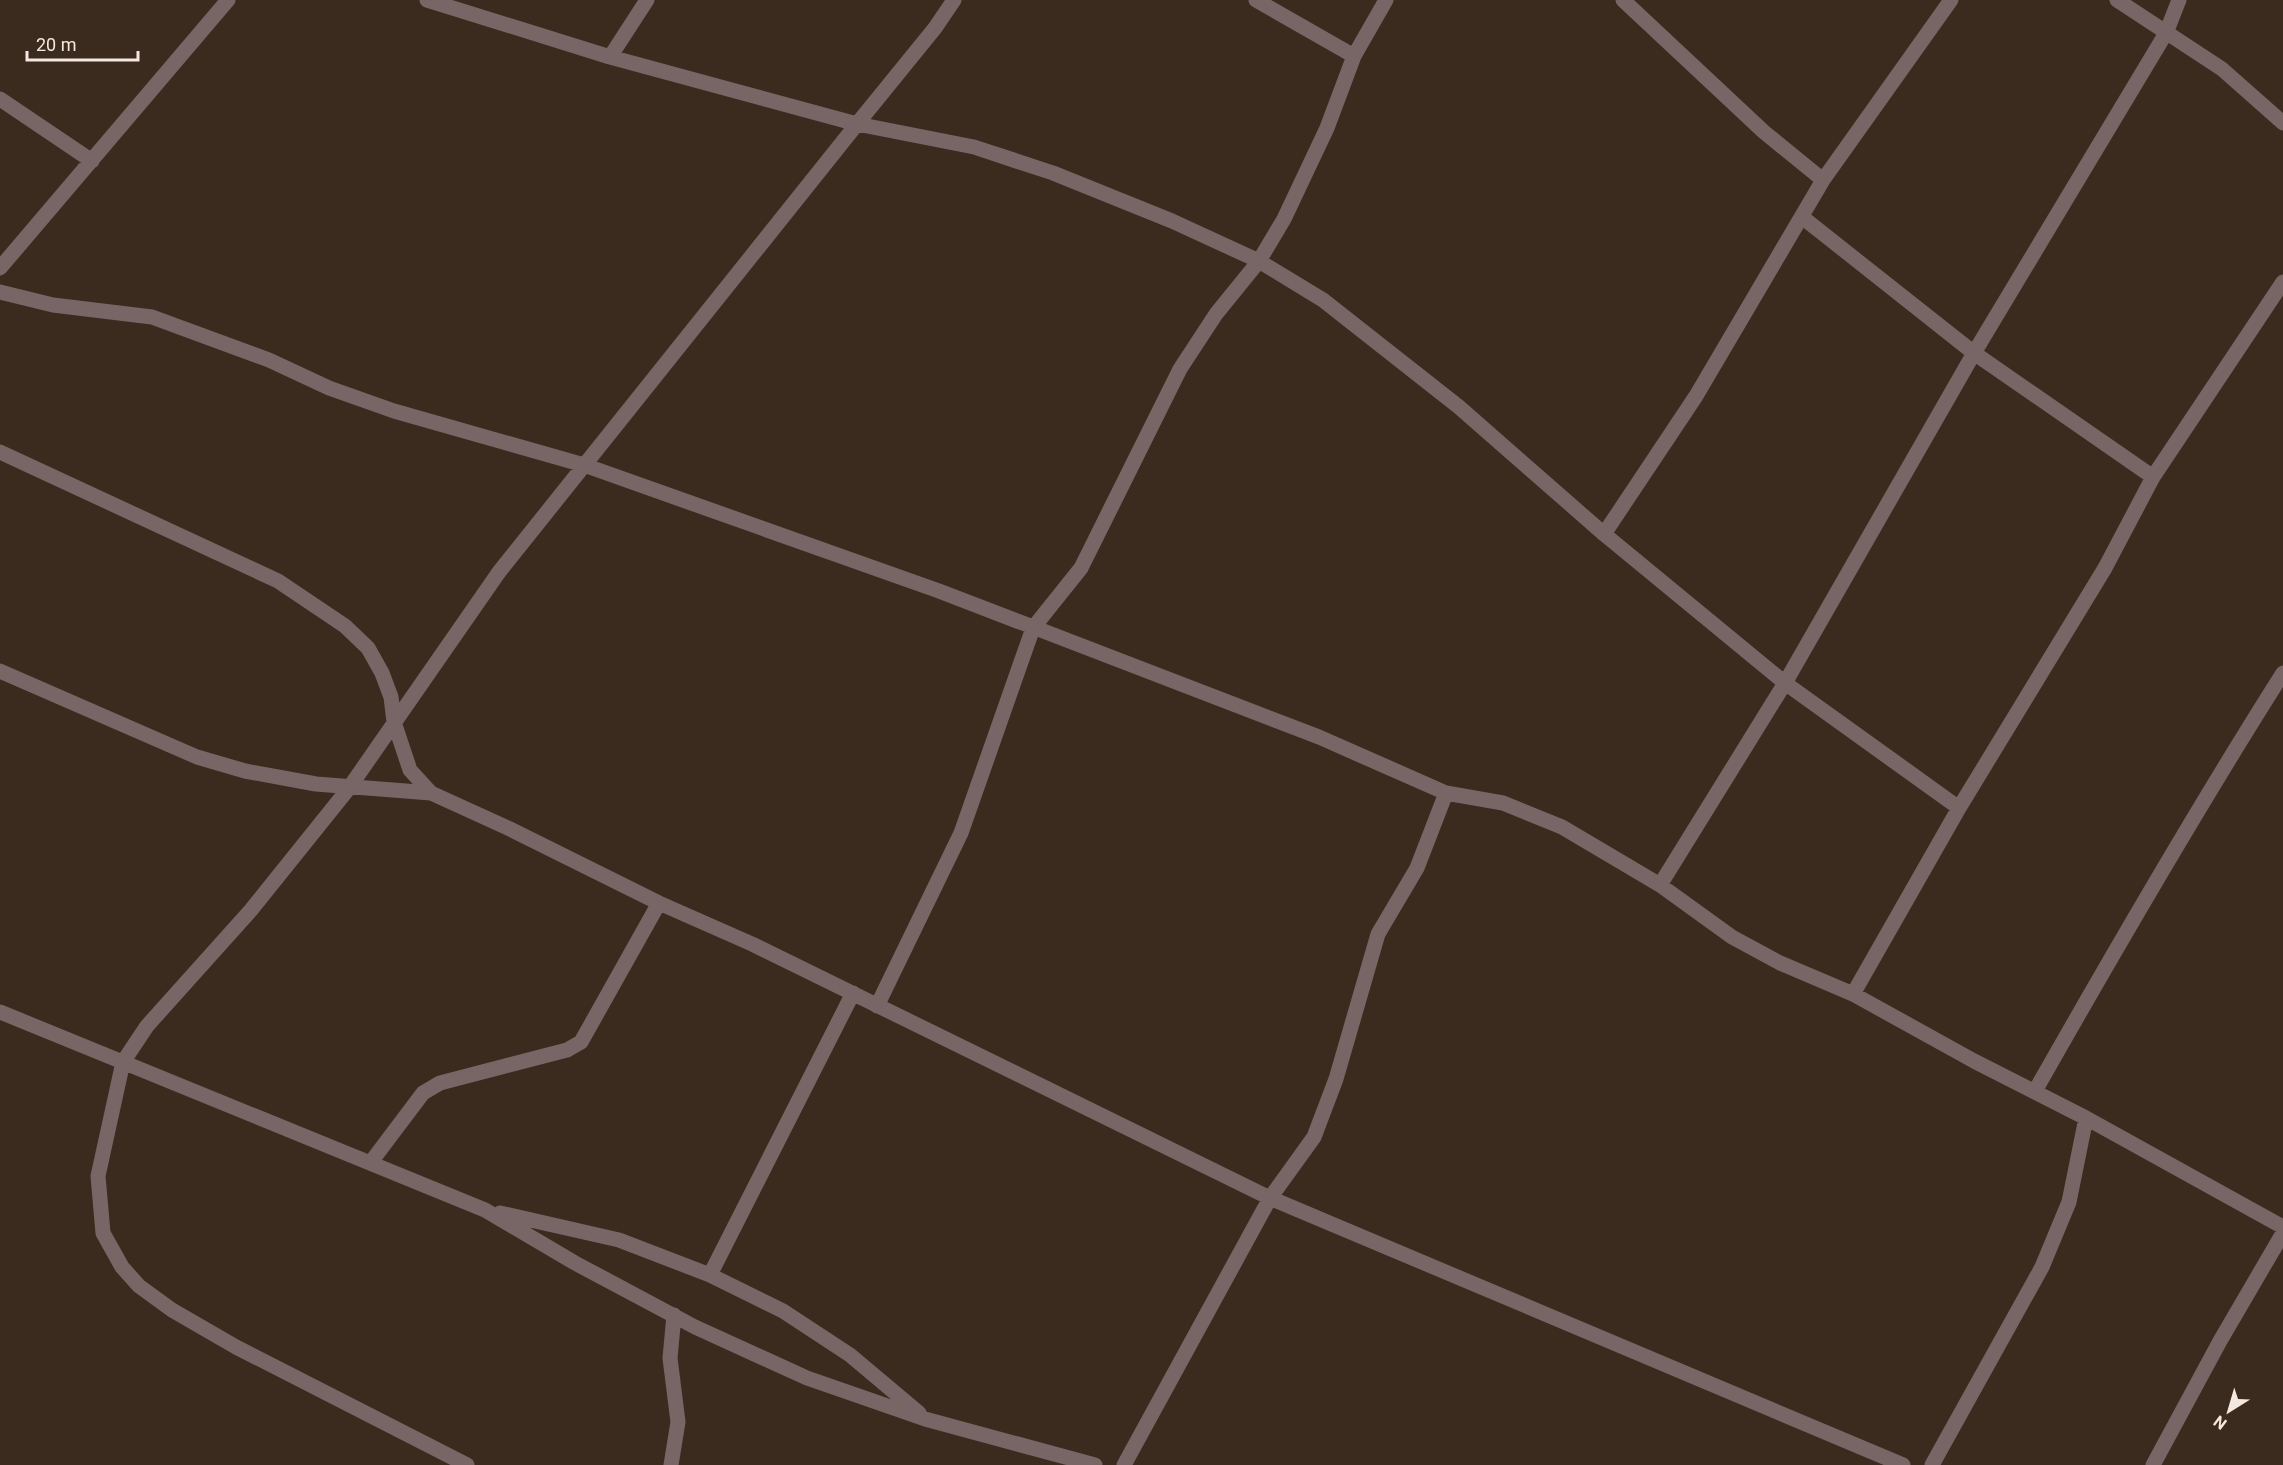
<svg xmlns="http://www.w3.org/2000/svg" width="2283" height="1465" viewBox="0 0 2283 1465" font-family="Roboto,sans-serif">
<style>
.lines{fill:none;stroke-linecap:round;stroke-linejoin:round}
.minor{stroke:#786667;stroke-width:15}
</style>
<rect width="100%" height="100%" fill="#3b2b1f"/>
<g class="lines">
<path class="minor" d="M427,0L610,57L857,124L974,147L1053,173L1172,221L1259,261L1323,300L1459,407L1604,534L1785,683L1959,808
M1256,0L1354,56
M1623,0L1764,132L1823,180
M2117,0L2222,69L2283,123
M610,57L647,0
M0,99L92,161
M1802,217L1974,353L2153,477
M0,268L228,0
M0,292L53,305L152,317L269,360L329,388L394,411L584,465L939,591L1319,737L1446,793L1503,803L1562,827L1660,885L1732,937L1780,963L1853,994L1974,1061L2086,1118L2283,1227
M0,452L278,581L345,626L368,648L382,673L391,697L394,722L410,770L431,793
M1604,534L1696,396L1823,180L1951,0
M0,671L197,757L245,771L316,784L431,793L510,829L659,903L752,944L1270,1198L1903,1465
M1660,885L1785,683L1974,353L2166,33L2179,0
M1853,994L1959,808L2105,568L2153,477L2283,282
M877,1006L961,833L1033,628L1081,568L1180,369L1216,314L1259,261L1284,219L1327,128L1354,56L1386,0
M0,1012L485,1210L575,1263L695,1327L807,1378L925,1419L1095,1465
M2035,1091C2115,950 2196,810 2283,673
M371,1162L423,1093L440,1083L567,1050L581,1042L659,903
M500,1213L619,1240L710,1275L783,1311L850,1355L919,1413
M710,1275L853,993
M467,1465L236,1347L172,1310L139,1286L122,1267L103,1233L98,1176L123,1062L147,1026L251,910L349,788L499,572L857,124L935,28L954,0
M671,1465L678,1422L670,1358L674,1315
M1124,1465L1270,1198L1314,1137L1336,1079L1378,934L1417,868L1446,793
M1932,1465L2042,1267L2069,1202L2086,1118
M2153,1465L2220,1341L2283,1233"/>
</g>
<g transform="translate(2229 1411) rotate(217)" stroke="#3b2b1f" stroke-width="4.5" paint-order="stroke">
<path d="M0-4.5L10 22L0 15L-10 22Z" fill="#f3e8e0"/>
<text y="-9" font-size="16" font-weight="bold" text-anchor="middle" fill="#f3e8e0">N</text>
</g>
<path d="M27 51v9h111v-9" fill="none" stroke="#f3e8e0" stroke-width="3"/>
<text x="36" y="51" font-size="18" fill="#f3e8e0" stroke="#3b2b1f" stroke-width="4.5" paint-order="stroke">20 m</text>
</svg>
